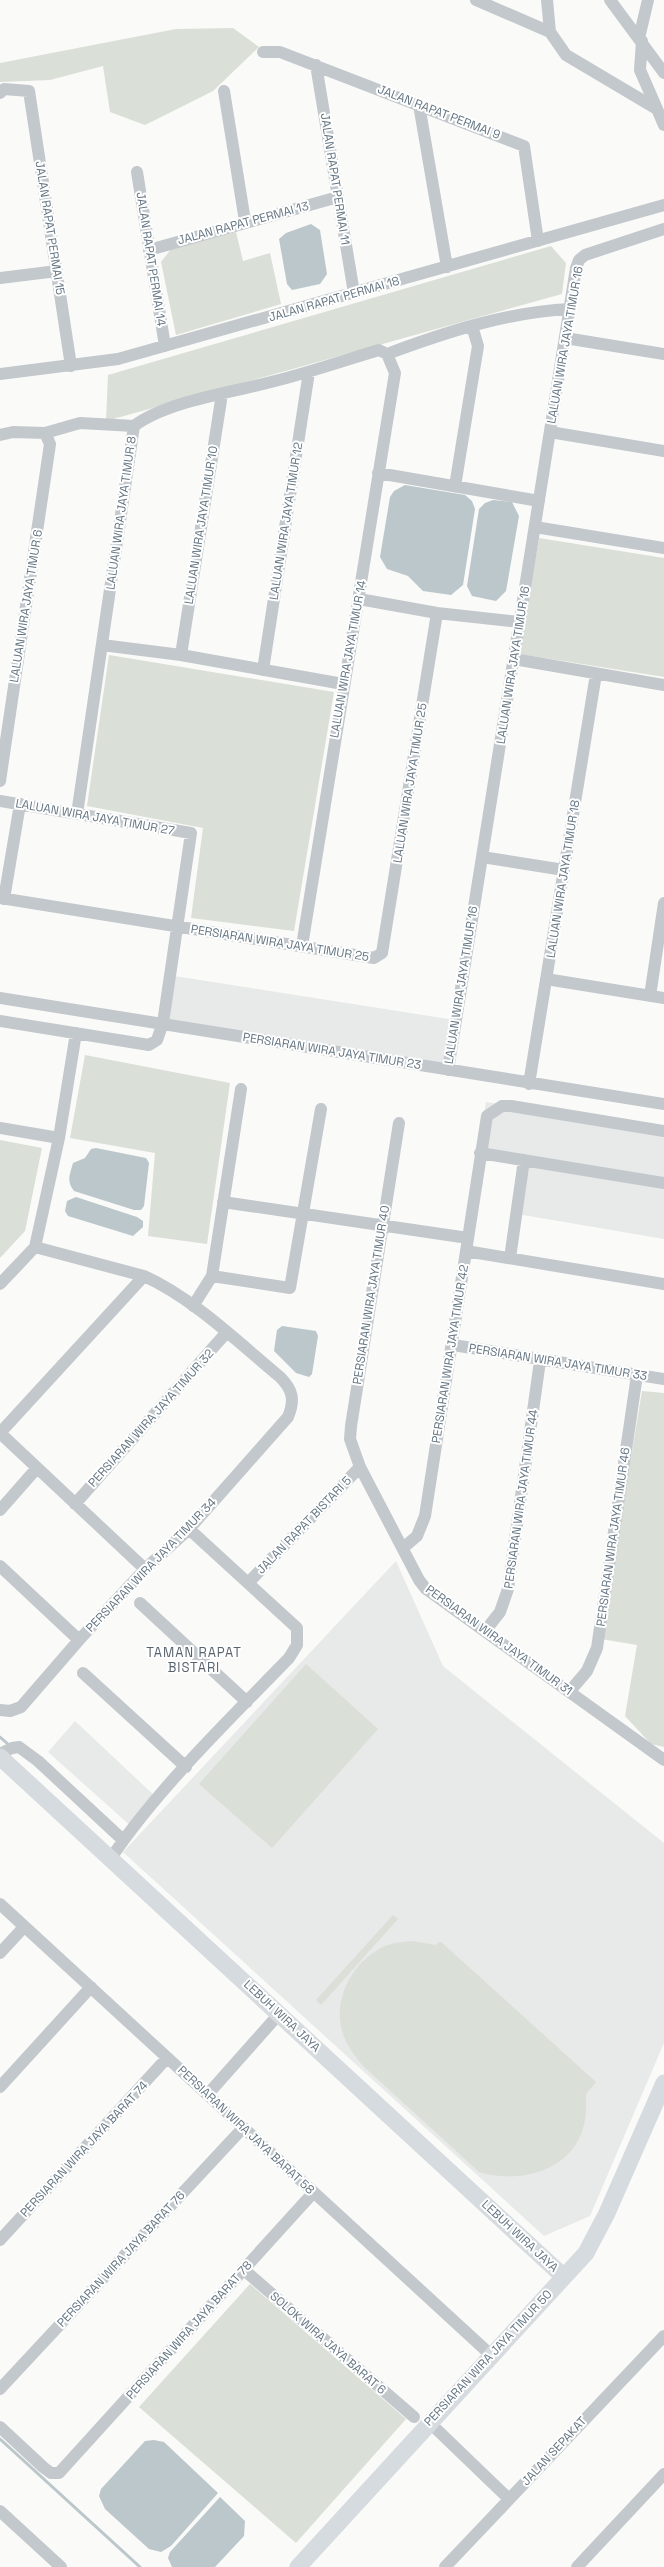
<svg xmlns="http://www.w3.org/2000/svg" width="664" height="2567" viewBox="0 0 664 2567" font-family="'Space Grotesk',sans-serif">
<style>
.built{fill:#e8e9e9}
.green{fill:#dadfd7}
.water{fill:#bbc7cb}
.lines{fill:none;stroke-linecap:round;stroke-linejoin:round}
.stream{stroke:#bbc7cb;stroke-width:3}
.street{stroke:#c3c8cc;stroke-width:12}
.secondary{stroke:#d6dbdf;stroke-width:17}
.labels{text-anchor:middle;dominant-baseline:central;stroke-width:4;stroke-linejoin:round;paint-order:stroke}
.street-label{font-size:12px;fill:#657683;stroke:#fff}
.neighbourhood-label{font-size:13px;letter-spacing:1px;fill:#57646e;stroke:#fff}
</style>
<rect width="100%" height="100%" fill="#fafaf8"/>
<path class="built" d="M168,975L455,1020L447,1071L160,1025Z
M486,1102L664,1131V1239L517,1214L523,1160L477,1153Z
M396,1561L443,1666L664,1843V2043L590,2216L544,2236L123,1852Z
M75,1721L157,1798L133,1828L48,1752Z"/>
<path class="green" d="M233,28L259,47L213,91L145,125L110,112L103,66L50,80L0,82V63L176,29Z
M236,232L243,261L270,253L281,304L176,335L161,262L171,249Z
M551,246L566,263L562,294L106,421L108,375Z
M539,538L664,558V677L519,654Z
M109,655L334,692L294,931L191,918L203,828L87,806Z
M85,1055L230,1083L207,1244L148,1236L155,1153L70,1138Z
M0,1140L42,1148L25,1231L0,1258Z
M642,1391L664,1393V1747L651,1744L625,1716L637,1645L601,1639Z
M306,1664L378,1729L272,1848L199,1784Z
M393,1915L398,1919L321,2005L316,2000Z
M412,1941L436,1945L440,1941L596,2082L586,2094C586,2105 587,2117 583,2128C571,2172 517,2184 479,2172L363,2066C353,2054 344,2042 341,2026C334,1993 358,1954 391,1944C397,1942 405,1942 412,1941Z
M250,2284L406,2419L296,2543L139,2407Z"/>
<path class="water" d="M311,224L320,230L327,274L320,284L292,290L287,284L279,239L286,233Z
M405,485L465,495L472,501L475,509L463,585L451,595L423,591L408,576L387,569L380,557L390,497L394,491Z
M493,500L512,502L519,516L506,591L496,601L472,596L467,586L479,509L485,503Z
M96,1148L146,1158L149,1163L144,1206L141,1210H134L74,1191C66,1181 70,1174 73,1163L85,1158L91,1149Z
M76,1197L137,1217L143,1221V1227L133,1236L68,1216L65,1211L67,1201Z
M282,1326L316,1331L318,1336L312,1374L309,1377L296,1373L274,1351L277,1330Z
M154,2440L164,2442L218,2493L171,2546L161,2552L149,2549L105,2509L99,2496L101,2489L145,2441Z
M220,2497L245,2521L244,2536L215,2567H172L168,2558L170,2552Z"/>
<g class="lines">
<path class="stream" d="M0,1737L9,1745
M0,2439L140,2567"/>
<path class="street" d="M476,0L550,32
M547,0L550,32L566,55L657,109
M610,0L664,73
M639,38L648,0
M642,41L640,70L664,125
M263,52H280L524,146L538,241
M316,65L354,293
M224,91L245,221
M0,93L4,89L29,91L71,366
M419,105L447,267
M137,172L165,346
M149,250L338,197
M0,278L57,271
M565,338L664,354
M387,354C446,332 507,312 570,309
M0,374L118,359L664,205
M550,432L664,451
M0,435L13,432L45,433L80,423L134,426
M378,473L539,501
M455,486L478,346L472,326
M535,527L664,548
M359,599L437,613L519,622
M102,645L181,655L343,684
M181,655L222,394
M514,659L664,685
M263,670L309,372
M0,781L50,444L45,433
M0,801L191,833L163,1023L157,1040L149,1045L0,1021
M77,814L134,426C166,402 228,393 267,383C305,374 342,361 379,350L387,354L395,373L302,946
M482,857L564,870
M0,898L374,958L382,953L437,613
M4,899L20,804
M546,979L664,998
M650,996L664,903
M0,998L664,1104
M448,1070L576,268L579,260L585,255L664,229
M529,1084L596,674
M399,1123L351,1426L350,1439L360,1467L419,1580L426,1589L664,1760
M0,1128L59,1138
M480,1153L664,1183
M223,1202L468,1238
M466,1251L664,1284
M510,1258L524,1160
M212,1276L290,1288L321,1109
M0,1284L35,1247L59,1138L76,1033
M193,1306L212,1276L241,1089
M453,1345L664,1379
M0,1433L144,1276
M0,1433L145,1569
M75,1504L226,1333
M0,1510L37,1468
M403,1548L417,1536L425,1516L487,1116L502,1106H511L664,1131
M0,1566L79,1640
M248,1583L360,1467
M140,1603L247,1702
M485,1631L500,1612L508,1589L540,1361
M83,1673L186,1767
M570,1691L587,1671L597,1648L637,1375
M0,1710L10,1711L21,1707L79,1640L145,1569L189,1529L288,1417C295,1400 293,1390 280,1377C239,1343 193,1298 144,1276L35,1247
M0,1754L12,1748L19,1747L38,1761L123,1840
M111,1858C159,1787 229,1720 289,1658L297,1645V1628L189,1529
M0,1904L492,2356
M0,1953L24,1927
M0,2087L91,1987
M208,2094L279,2014
M0,2240L167,2058
M243,2269L414,2417
M0,2389L243,2128
M429,2422L509,2499
M0,2427L43,2467L51,2473H59L313,2193
M0,2511L61,2567
M445,2567L664,2336
M577,2567L664,2474"/>
<path class="secondary" d="M0,1757L564,2277
M298,2567L586,2253L607,2213L664,2083"/>
</g>
<g class="labels">
<g class="street-label">
<text transform="translate(439 112) rotate(21)">JALAN RAPAT PERMAI 9</text>
<text transform="translate(335 179) rotate(81)">JALAN RAPAT PERMAI 11</text>
<text transform="translate(243 223) rotate(-15)">JALAN RAPAT PERMAI 13</text>
<text transform="translate(50 228) rotate(81)">JALAN RAPAT PERMAI 15</text>
<text transform="translate(151 259) rotate(81)">JALAN RAPAT PERMAI 14</text>
<text transform="translate(334 299) rotate(-16)">JALAN RAPAT PERMAI 18</text>
<text transform="translate(565 345) rotate(-80)">LALUAN WIRA JAYA TIMUR 16</text>
<text transform="translate(121 513) rotate(-82)">LALUAN WIRA JAYA TIMUR 8</text>
<text transform="translate(286 521) rotate(-81)">LALUAN WIRA JAYA TIMUR 12</text>
<text transform="translate(201 525) rotate(-81)">LALUAN WIRA JAYA TIMUR 10</text>
<text transform="translate(26 606) rotate(-81)">LALUAN WIRA JAYA TIMUR 6</text>
<text transform="translate(348 659) rotate(-80)">LALUAN WIRA JAYA TIMUR 14</text>
<text transform="translate(513 665) rotate(-81)">LALUAN WIRA JAYA TIMUR 16</text>
<text transform="translate(410 783) rotate(-81)">LALUAN WIRA JAYA TIMUR 25</text>
<text transform="translate(95 817) rotate(10)">LALUAN WIRA JAYA TIMUR 27</text>
<text transform="translate(563 879) rotate(-81)">LALUAN WIRA JAYA TIMUR 18</text>
<text transform="translate(280 943) rotate(9)">PERSIARAN WIRA JAYA TIMUR 25</text>
<text transform="translate(461 985) rotate(-81)">LALUAN WIRA JAYA TIMUR 16</text>
<text transform="translate(332 1051) rotate(9)">PERSIARAN WIRA JAYA TIMUR 23</text>
<text transform="translate(371 1295) rotate(-81)">PERSIARAN WIRA JAYA TIMUR 40</text>
<text transform="translate(450 1354) rotate(-81)">PERSIARAN WIRA JAYA TIMUR 42</text>
<text transform="translate(558 1362) rotate(9)">PERSIARAN WIRA JAYA TIMUR 33</text>
<text transform="translate(151 1418) rotate(-48)">PERSIARAN WIRA JAYA TIMUR 32</text>
<text transform="translate(521 1499) rotate(-82)">PERSIARAN WIRA JAYA TIMUR 44</text>
<text transform="translate(304 1525) rotate(-46)">JALAN RAPAT BISTARI 5</text>
<text transform="translate(613 1537) rotate(-82)">PERSIARAN WIRA JAYA TIMUR 46</text>
<text transform="translate(151 1565) rotate(-46)">PERSIARAN WIRA JAYA TIMUR 34</text>
<text transform="translate(499 1640) rotate(36)">PERSIARAN WIRA JAYA TIMUR 31</text>
<text transform="translate(282 2016) rotate(43)">LEBUH WIRA JAYA</text>
<text transform="translate(246 2130) rotate(43)">PERSIARAN WIRA JAYA BARAT 58</text>
<text transform="translate(84 2149) rotate(-47)">PERSIARAN WIRA JAYA BARAT 74</text>
<text transform="translate(520 2236) rotate(43)">LEBUH WIRA JAYA</text>
<text transform="translate(121 2259) rotate(-47)">PERSIARAN WIRA JAYA BARAT 76</text>
<text transform="translate(189 2330) rotate(-48)">PERSIARAN WIRA JAYA BARAT 78</text>
<text transform="translate(328 2343) rotate(41)">SOLOK WIRA JAYA BARAT 6</text>
<text transform="translate(488 2358) rotate(-47)">PERSIARAN WIRA JAYA TIMUR 50</text>
<text transform="translate(554 2451) rotate(-47)">JALAN SEPAKAT</text>
</g>
<g class="neighbourhood-label">
<text x="194" y="1652">TAMAN RAPAT<tspan x="194" dy="15">BISTARI</tspan></text>
</g>
</g>
</svg>
